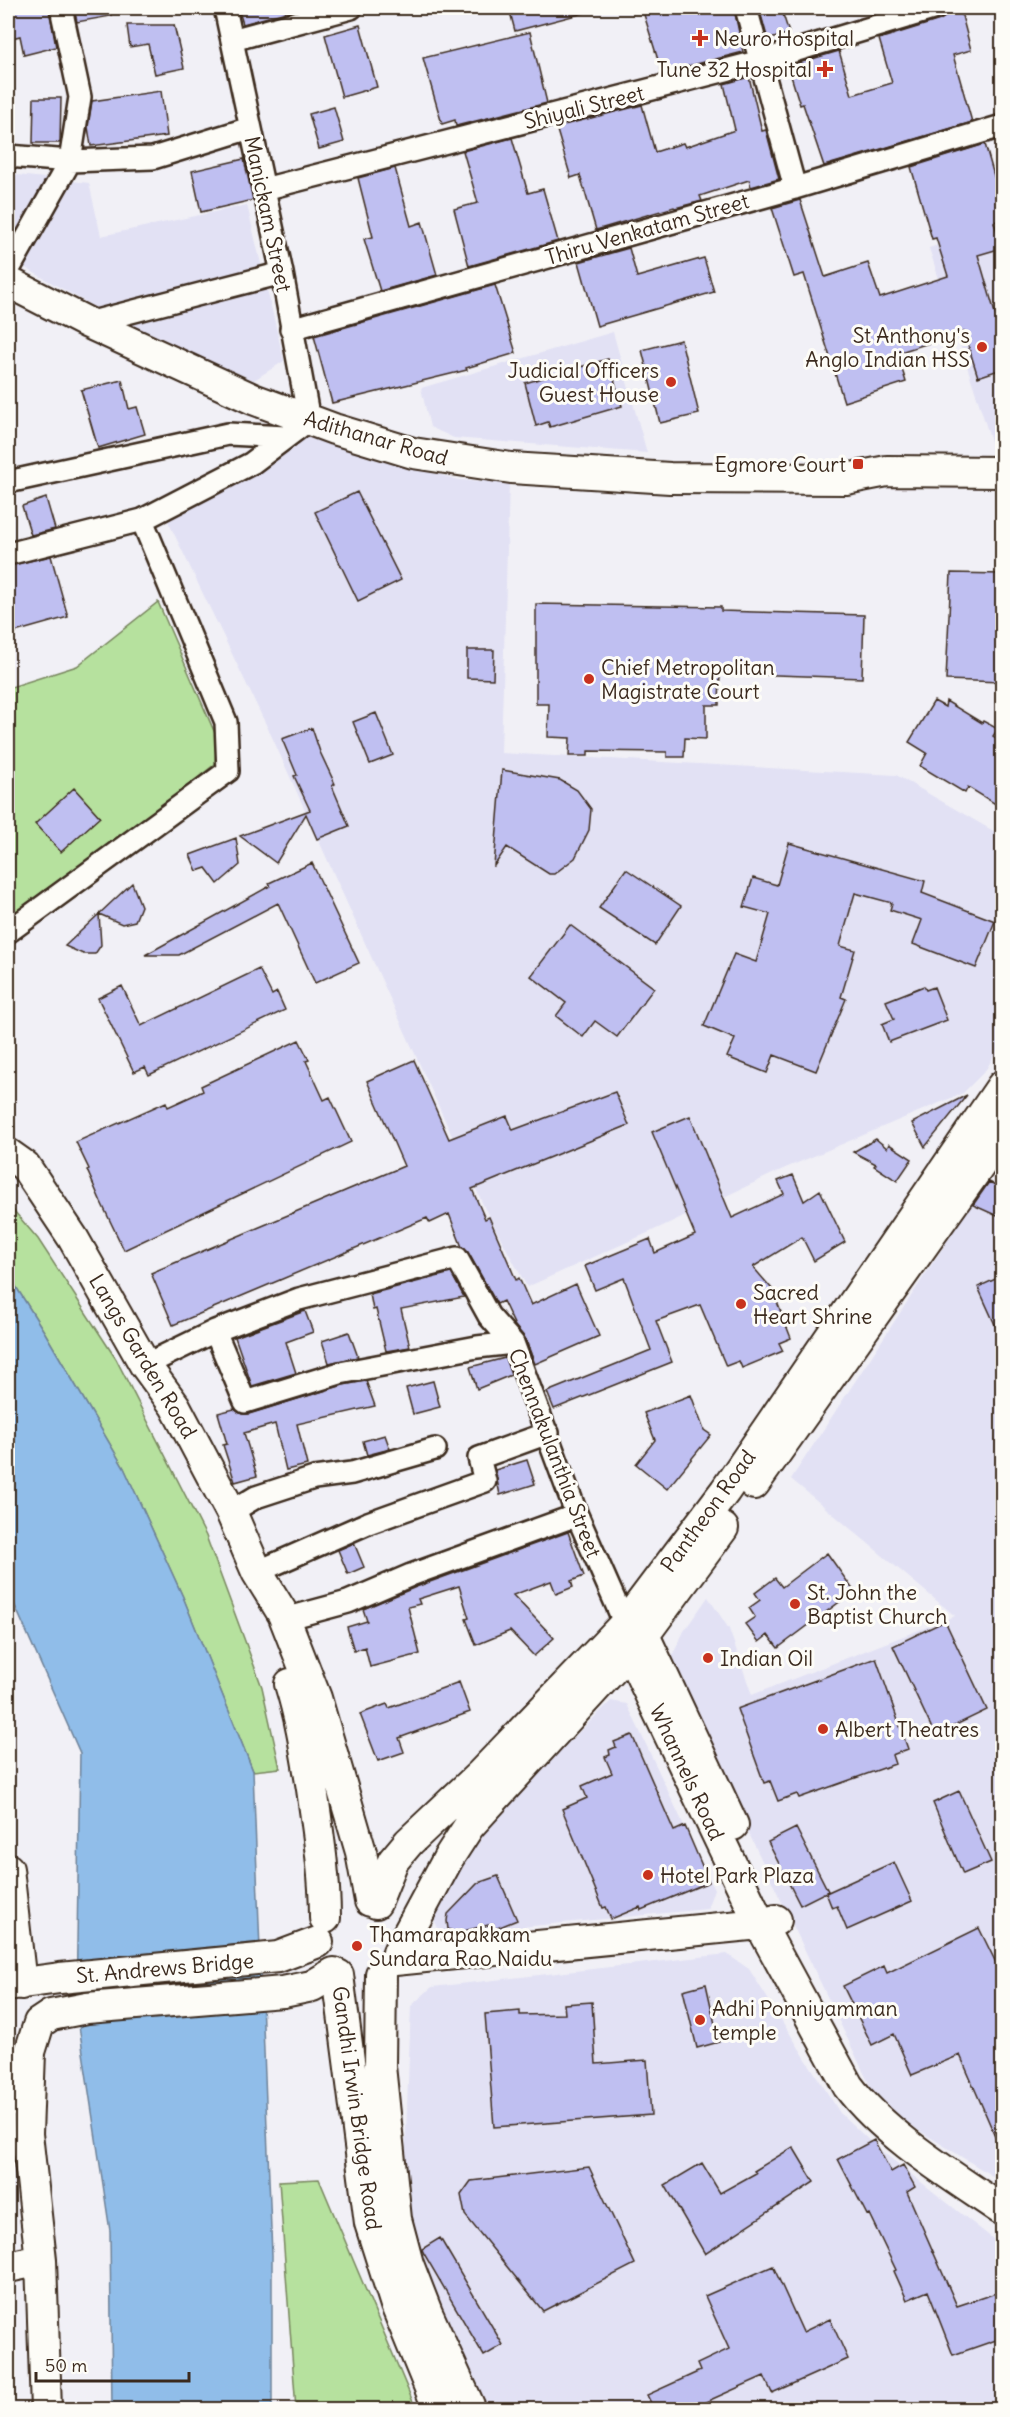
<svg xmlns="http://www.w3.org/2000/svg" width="1010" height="2417" viewBox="0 0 1010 2417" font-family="Delius,sans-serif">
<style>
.built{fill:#e2e1f4}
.green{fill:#b6e19e;stroke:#78865e;stroke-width:1.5}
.water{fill:#90bde9;stroke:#6e8298;stroke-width:1.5}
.building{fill:#bfbff1;stroke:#3b2a1e;stroke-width:1.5}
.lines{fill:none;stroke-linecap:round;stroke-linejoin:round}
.street-casing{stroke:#3b2a1e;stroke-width:26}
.secondary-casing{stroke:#3b2a1e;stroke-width:34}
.street{stroke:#fdfcf7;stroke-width:21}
.secondary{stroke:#fdfcf7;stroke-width:30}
.poi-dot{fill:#c8321e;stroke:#fdfcf7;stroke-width:2}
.labels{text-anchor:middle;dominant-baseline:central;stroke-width:6;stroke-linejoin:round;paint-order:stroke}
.poi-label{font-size:21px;fill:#3b2a1e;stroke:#fdfcf7;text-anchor:start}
.street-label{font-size:21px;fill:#3b2a1e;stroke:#fdfcf7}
</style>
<rect width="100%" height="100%" fill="#f1f0f6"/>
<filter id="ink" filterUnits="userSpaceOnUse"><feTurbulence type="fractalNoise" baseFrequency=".0167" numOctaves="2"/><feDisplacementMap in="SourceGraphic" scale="12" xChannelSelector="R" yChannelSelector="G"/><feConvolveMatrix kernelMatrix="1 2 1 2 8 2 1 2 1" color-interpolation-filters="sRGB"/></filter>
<g filter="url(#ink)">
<path class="built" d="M8,174L89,183L101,236L247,205L284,361L254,380L149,338L8,258Z
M1002,224V447H993L929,248Z
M613,332L647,453L454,438L430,427L421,388Z
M301,436L459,480L509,482L501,753L896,775L1002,836V1043L985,1071L963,1093L783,1169L652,1231L527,1287L485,1209L272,737L165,515L254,474Z
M980,1191L1002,1196V2182L896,2116L875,2096L668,1665L684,1631L708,1597L729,1629L752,1695L955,1616L791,1479Z
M611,1701L627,1704L714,1889L707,1909L450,1934L436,1927L434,1912L474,1835Z
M727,1954L749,1969L840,2113L874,2145L1002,2246V2403L991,2410L485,2409L411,2253L403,2210L411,2006L432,1987Z"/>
<path class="green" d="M158,602L217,738L215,764L8,929V688L77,666Z
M8,1204L38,1239L116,1359L206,1536L262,1687L280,1768L253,1771L183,1597L124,1468L45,1333L8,1274Z
M319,2179L416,2409H296L279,2181Z"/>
<path class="water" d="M8,1274L45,1333L124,1468L183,1597L253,1771L272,2255V2409H112L110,2231L76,2006L80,1753L8,1590Z"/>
<path class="building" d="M26,8H49L56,47L24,55L20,36L8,39V12Z
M74,8H110L111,16L77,22Z
M238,8H286V12L243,24Z
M509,8H583L584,13L515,31Z
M642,8H734L743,52L662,73Z
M759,8H781L789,33L768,40Z
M870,8H894L872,14Z
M948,8H960L971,50L953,55L972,122L824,166L803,104L800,105L788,66L839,51L852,95L892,83L879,39L940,20L946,16Z
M127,25H174L184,68L155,74L148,44L130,47Z
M360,25L377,87L342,97L325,35Z
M530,32L547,103L456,126L455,120L442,124L423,58Z
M749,77L762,131L766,130L779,179L751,187L749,180L700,196L702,201L675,208L674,207L596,230L580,175L571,178L556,127L642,105L655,152L683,143L685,147L735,130L724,84Z
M161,91L167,136L91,146L88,127L92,101Z
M34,98H61L60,143H33Z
M334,107L344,142L319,149L309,114Z
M512,138L528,193L543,189L558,241L469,266L454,209L478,203L463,151Z
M985,144L1002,204V219L994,222L1002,248L978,255L1002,337V369L978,377L964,332L897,353L906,382L844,402L804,274L794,277L772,208L800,200L825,277L868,263L880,298L948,276L936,238L932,239L911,167Z
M244,159L253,200L201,212L192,171Z
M395,168L411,226L422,222L437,275L380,291L364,239L373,237L358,178Z
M629,248L637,277L704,258L714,292L597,326L579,262Z
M495,285L516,353L466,368L467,370L332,403L314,336Z
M681,340L699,414L660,423L642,350Z
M608,359L622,406L550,427L548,422L536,426L525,383Z
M122,380L129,409L137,407L145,434L98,448L81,390Z
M357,492L401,580L358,601L315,512Z
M46,498L55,529L31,535L22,506Z
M51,556L68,617L8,634V566Z
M951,573L1002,574V682L946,680Z
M536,604L721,607V611L864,615L862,678L720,673L719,705H706V739L685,738L684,757H667V752L588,751V756H569L570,738L548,737L549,704H536Z
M467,650H494L493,679L467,678Z
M934,701L945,707L946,701L982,723L983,721L998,729L993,736L1002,742V808L968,787L965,793L920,766L927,753L909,742Z
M376,713L393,755L370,764L353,722Z
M312,728L320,752L335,784L332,786L349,826L317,839L306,814L276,863L240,836L310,810L294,776L297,775L282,739Z
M502,770L560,780L577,790L591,809L589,830L575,858L554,874H549L507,847L494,866Z
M74,788L100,817L61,852L35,824Z
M236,838L240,865L218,884L206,868L197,871L190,855Z
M789,843L925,881L922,893L995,921L976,968L913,944L922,920L890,910L892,903L855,893L840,946L855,950L841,997L846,999L816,1071L774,1055L767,1073L727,1057L735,1039L704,1026L734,954L756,962L770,914L744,907L753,878L777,885Z
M312,863L359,963L315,983L278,903L179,955H145L270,886L269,883Z
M626,869L681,906L655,945L599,908Z
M132,883L141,906L135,921L122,924L99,914L101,945L95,954H83L65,946Z
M570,925L654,988L617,1037L595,1021L583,1037L556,1016L566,1003L531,976Z
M259,969L272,995L277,992L285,1010L149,1075L145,1067L134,1072L98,998L122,986L141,1026Z
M924,986L926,990L934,987L947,1020L889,1042L882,1024L894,1019L886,1001Z
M299,1040L309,1060L306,1061L324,1100L330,1097L351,1142L124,1250L101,1202L87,1170L89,1169L76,1142L166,1102L168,1107L203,1091L201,1086Z
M414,1060L449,1139L507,1116L513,1130L615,1092L629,1125L472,1189L485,1219L489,1217L516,1280L519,1278L531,1305L576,1284L599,1336L535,1364L525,1338L515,1326L503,1301L497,1304L468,1252L462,1247L449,1214L430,1223L427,1218L173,1325L151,1273L404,1166L367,1081Z
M967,1095L925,1147L912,1123Z
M690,1116L732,1218L784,1194L778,1181L793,1175L804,1201L820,1190L845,1242L814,1261L802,1237L753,1267L772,1289L791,1338L779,1343L783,1351L742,1368L739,1361L726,1366L700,1305L656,1321L672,1362L554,1409L547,1392L651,1350L624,1278L595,1290L585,1266L650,1239L655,1253L695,1235L652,1132Z
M876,1139L887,1148L889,1144L912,1159L897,1181L874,1166L876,1164L853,1152Z
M989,1182L1002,1188V1218L973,1205Z
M451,1273L464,1297L401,1309L410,1347L386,1351L376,1309L373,1310L370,1294Z
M1002,1276V1340L978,1287Z
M305,1311L313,1332L286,1342L296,1373L252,1386L235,1337Z
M349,1332L358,1357L329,1363L322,1341Z
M505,1358L511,1375L477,1389L470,1367Z
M366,1381L375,1406L297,1424L307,1465L286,1470L275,1424L244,1433L257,1476L235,1482L223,1445L227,1444L218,1413L234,1409L242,1414H249L343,1385Z
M433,1381L440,1407L413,1414L406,1388Z
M691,1395L704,1430L711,1435L667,1489L636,1464L655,1440L644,1413Z
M385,1435L390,1449L367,1455L363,1441Z
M527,1460L535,1484L500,1495L495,1470Z
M568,1532L584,1576L571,1581L573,1587L556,1594L551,1581L513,1595L554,1638L534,1656L510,1631L476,1645L466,1619L469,1618L459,1586L418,1599L420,1604L408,1607L420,1654L370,1667L365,1647L354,1651L347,1627L367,1621L363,1609L416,1587Z
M354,1543L364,1567L348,1574L338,1550Z
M827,1553L854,1591L778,1648L768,1635L759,1642L745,1624L755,1617L749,1608L760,1600L755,1593L775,1578L782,1587Z
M945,1621L987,1710L935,1735L893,1646Z
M876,1658L908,1749L892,1755L895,1764L799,1798L797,1794L778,1801L770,1781L764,1783L737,1709Z
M459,1682L470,1712L399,1738L404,1752L378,1761L360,1714L387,1704L389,1708Z
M632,1735L674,1831L685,1826L709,1882L641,1910L640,1907L611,1919L606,1907L603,1908L562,1809L587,1798L582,1786L612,1773L605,1757L610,1755L609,1750L616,1747L614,1742Z
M959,1791L991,1862L963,1874L933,1803Z
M796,1828L828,1891L800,1905L768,1842Z
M894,1862L912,1901L847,1930L837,1906L832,1908L826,1893Z
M498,1876L517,1920L495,1929L493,1924L464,1931L454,1932L448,1929L447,1921L448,1914L478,1883Z
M979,1928L1002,1975V2152L960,2055L912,2075L894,2034L872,2045L843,1986L884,1966L887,1973Z
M706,1984L719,2042L697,2048L683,1990Z
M592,2002L596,2064L647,2060L651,2115L494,2127L485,2014L520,2011V2015L565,2014L564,2004Z
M874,2140L891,2172L903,2165L915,2187L907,2192L957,2306L1002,2291V2338L953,2355L928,2291L907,2300L894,2271L896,2270L869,2214L867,2215L838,2159Z
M793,2147L814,2182L705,2254L665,2185L702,2163L720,2193L756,2173L754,2171Z
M589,2167L635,2264L543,2311L465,2215L461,2195L471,2181Z
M440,2238L503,2345L484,2356L423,2252L422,2249Z
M773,2266L803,2332L830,2319L848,2359L772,2393L764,2376L690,2409H654L647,2395L700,2371L697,2364L729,2349L705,2296Z"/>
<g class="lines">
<defs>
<path id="street" d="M746,8L795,188
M232,40L351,8
M8,156L70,161L153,158L250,128
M264,189L761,61L936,8
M8,271L70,161L80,97L61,8
M88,323L282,273
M291,329L795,188L1002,126
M8,482L228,434L286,437
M8,554L142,520L252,463L309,420L282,273L225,8
M8,932L228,771L226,722L142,520
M215,1331L245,1402L340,1373L477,1347L513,1343
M145,1365L215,1331L299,1299L457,1258L489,1316L513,1343L577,1515L625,1624
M231,1512L256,1497L314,1478L352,1473L435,1449
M257,1572L368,1523L485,1481L479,1458L548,1433
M285,1619L348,1602L411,1575L577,1515"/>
<path id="secondary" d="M8,282L88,323L253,399L334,429L413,453L511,468L670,478L846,479L887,471L1002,472
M8,1154L25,1166L73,1238L145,1365L175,1406L231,1512L257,1572L283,1614L316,1698L361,1852L370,1901
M754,1484L1002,1134
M644,1635L733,1825
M622,1636L760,1924L848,2086C885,2135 951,2175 1002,2210
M290,1684C301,1719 306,1753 312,1789C318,1832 325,1874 325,1918
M8,1869L21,1984
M376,1903L393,1861L409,1842L481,1774L625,1624L725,1491L1002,1086
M398,1952L449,1857L469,1826L644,1635L723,1528
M395,1960L760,1924L776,1920
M381,1974L380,2066L396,2219L408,2264L427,2313L471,2410
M338,1975L370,2223L396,2305L439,2410
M8,1985L60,1978L278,1957L318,1942
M8,2267L41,2260
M46,2410L41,2260L27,2134L30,2052L39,2023L51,2015L87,2008L283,1992L312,1986L334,1973"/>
</defs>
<use href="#street" class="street-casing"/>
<use href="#secondary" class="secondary-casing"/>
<use href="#street" class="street"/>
<use href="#secondary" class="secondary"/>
</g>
</g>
<g class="poi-dot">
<path d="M697 29h6v6h6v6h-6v6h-6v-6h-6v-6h6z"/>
<path d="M822 60h6v6h6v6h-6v6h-6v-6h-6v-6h6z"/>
<circle cx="982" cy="347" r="6"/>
<circle cx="671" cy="382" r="6"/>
<rect x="852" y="458" width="12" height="12" rx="3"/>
<circle cx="589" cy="679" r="6"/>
<circle cx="741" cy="1304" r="6"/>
<circle cx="795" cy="1604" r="6"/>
<circle cx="708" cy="1658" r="6"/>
<circle cx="823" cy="1729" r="6"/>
<circle cx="648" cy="1875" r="6"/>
<circle cx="357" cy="1946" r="6"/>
<circle cx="700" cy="2020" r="6"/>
</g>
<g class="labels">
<g class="poi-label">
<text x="714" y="38">Neuro Hospital</text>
<text x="812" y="69" text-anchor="end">Tune 32 Hospital</text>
<text x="970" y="335" text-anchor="end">St Anthony's<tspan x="970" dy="24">Anglo Indian HSS</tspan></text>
<text x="659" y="370" text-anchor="end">Judicial Officers<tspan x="659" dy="24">Guest House</tspan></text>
<text x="846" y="464" text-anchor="end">Egmore Court</text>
<text x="601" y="667">Chief Metropolitan<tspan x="601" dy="24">Magistrate Court</tspan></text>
<text x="753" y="1292">Sacred<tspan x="753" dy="24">Heart Shrine</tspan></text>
<text x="807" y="1592">St. John the<tspan x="807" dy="24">Baptist Church</tspan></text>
<text x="720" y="1658">Indian Oil</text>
<text x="835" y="1729">Albert Theatres</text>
<text x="660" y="1875">Hotel Park Plaza</text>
<text x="369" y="1934">Thamarapakkam<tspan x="369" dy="24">Sundara Rao Naidu</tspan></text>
<text x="712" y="2008">Adhi Ponniyamman<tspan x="712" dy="24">temple</tspan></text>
</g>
<g class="street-label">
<text transform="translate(584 107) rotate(-14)">Shiyali Street</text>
<text transform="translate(268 214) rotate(78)">Manickam Street</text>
<text transform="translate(647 229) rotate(-16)">Thiru Venkatam Street</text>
<text transform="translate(376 438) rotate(16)">Adithanar Road</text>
<text transform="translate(143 1356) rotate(59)">Langs Garden Road</text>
<text transform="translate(555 1453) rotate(69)">Chennakulanthia Street</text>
<text transform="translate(708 1511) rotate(-54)">Pantheon Road</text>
<text transform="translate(687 1772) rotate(65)">Whannels Road</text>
<text transform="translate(165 1968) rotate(-5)">St. Andrews Bridge</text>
<text transform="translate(357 2108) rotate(82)">Gandhi Irwin Bridge Road</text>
</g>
</g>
<rect width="1010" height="2417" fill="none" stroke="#fdfcf7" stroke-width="30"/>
<rect x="15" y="15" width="980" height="2387" fill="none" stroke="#3b2a1e" stroke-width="2" filter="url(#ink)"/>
<path d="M36 2372v9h153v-9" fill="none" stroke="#3b2a1e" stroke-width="3"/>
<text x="45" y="2372" font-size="18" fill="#3b2a1e" stroke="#fdfcf7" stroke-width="4.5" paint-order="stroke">50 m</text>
</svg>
